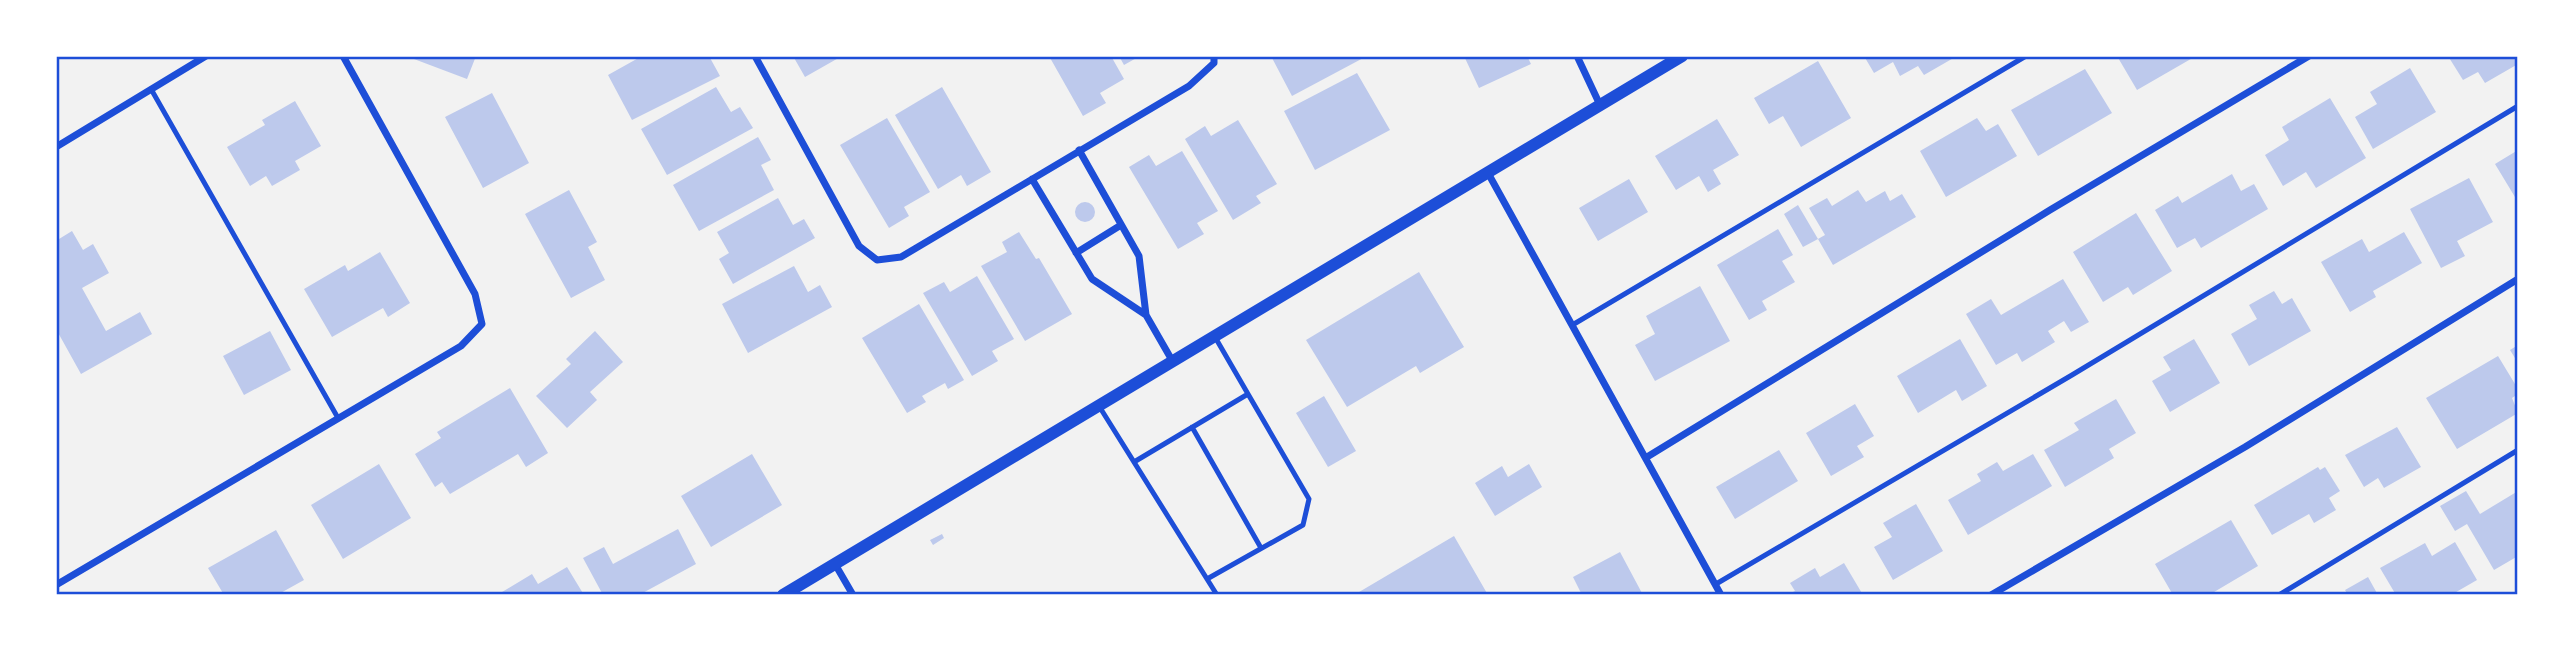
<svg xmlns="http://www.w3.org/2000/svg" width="2574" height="651" viewBox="0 0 2574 651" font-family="'Fira Sans',sans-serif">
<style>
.building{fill:#bdc9ec}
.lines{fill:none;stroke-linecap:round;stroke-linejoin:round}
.service{stroke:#1d4ed8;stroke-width:5}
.minor{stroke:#1d4ed8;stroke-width:7}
.tertiary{stroke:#1d4ed8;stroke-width:12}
.neatline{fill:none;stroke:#1d4ed8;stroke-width:2.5}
</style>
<rect width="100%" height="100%" fill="#f2f2f2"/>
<path class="building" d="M406,56H476L467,79Z
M642,56H709L720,76L632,120L608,75Z
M793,56H842L805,77Z
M1049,56H1111L1124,79L1100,93L1106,103L1083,116Z
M1119,56H1140L1124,65Z
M1271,56H1367L1292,96Z
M1464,56H1527L1531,64L1479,88Z
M1864,56H1957L1924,75L1918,66L1900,76L1893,62L1874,73Z
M2117,56H2196L2137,90Z
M2448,56H2518V64L2485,83L2478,72L2463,80Z
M1818,61L1851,118L1801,147L1783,116L1769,124L1754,98Z
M2410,68L2436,112L2373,149L2355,117L2377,104L2370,92Z
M2085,69L2112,113L2038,156L2011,110Z
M1357,73L1390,130L1315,170L1284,111Z
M716,87L731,112L740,107L753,128L667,175L641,129Z
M942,87L991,172L967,186L961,175L938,189L895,115Z
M492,93L529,163L483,188L445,117Z
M2330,98L2366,158L2316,188L2306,172L2283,186L2265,155L2289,140L2282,127Z
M295,101L321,146L295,161L300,170L272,186L266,176L250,186L227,147L265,125L262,120Z
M887,118L930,192L904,207L909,216L889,228L840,145Z
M1977,118L1986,131L1998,124L2017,156L1946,197L1920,151Z
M1717,119L1739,155L1713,170L1721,184L1708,192L1699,176L1676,190L1655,156Z
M1238,120L1277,184L1256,196L1261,203L1233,220L1185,139L1205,126L1211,136Z
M758,137L771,160L761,165L774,190L699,231L673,185Z
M2518,150V202L2495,164Z
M1182,151L1218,211L1197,223L1204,234L1178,249L1129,167L1149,155L1156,166Z
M2232,174L2241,191L2254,184L2268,209L2201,248L2195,238L2177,248L2155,210L2178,196L2182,203Z
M2469,178L2493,222L2457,241L2465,256L2441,268L2410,209Z
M1629,179L1648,212L1598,241L1579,208Z
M569,190L597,242L588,247L605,280L571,298L525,214Z
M1858,190L1866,202L1885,191L1890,201L1902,194L1916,217L1833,265L1818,239L1825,235L1809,208L1827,198L1832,206Z
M778,198L793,225L804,219L815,238L733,284L719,259L729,253L717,232Z
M1075 212a10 10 0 1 1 20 0a10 10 0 1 1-20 0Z
M1798,205L1818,239L1803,247L1784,214Z
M2136,213L2172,271L2133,295L2128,287L2103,302L2073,252Z
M1778,229L1793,255L1782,261L1795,282L1762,301L1767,310L1749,320L1717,265Z
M72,231L83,250L93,244L109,273L82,288L106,331L140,312L152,334L81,374L56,329V234L59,239Z
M1019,232L1036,259L1039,258L1072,314L1025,341L981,266L1007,252L1002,242Z
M2404,232L2422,263L2373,291L2376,297L2350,312L2321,262L2362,239L2369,252Z
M380,252L410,303L388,317L383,308L332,337L304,289L345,265L348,271Z
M794,266L808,292L820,285L832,307L748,353L722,304Z
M1419,272L1464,347L1420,373L1416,366L1347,407L1306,340Z
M977,276L1014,339L992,351L998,361L972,376L923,293L944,282L950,292Z
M2063,279L2089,322L2071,332L2064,321L2048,331L2055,342L2022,362L2017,353L1996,365L1966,314L1991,299L2001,315Z
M1700,286L1730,341L1655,381L1635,345L1655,334L1646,316Z
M2274,291L2282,304L2292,298L2311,331L2249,366L2231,334L2257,319L2249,305Z
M919,304L964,380L948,389L945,383L922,396L926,402L907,413L862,338Z
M270,331L291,370L244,395L223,356Z
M595,331L623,362L590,392L597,400L567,428L536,396L571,364L566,359Z
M1960,339L1987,386L1962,401L1956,390L1918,413L1897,376Z
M2194,339L2220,383L2170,412L2152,381L2171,370L2163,357Z
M2518,345V363L2510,350Z
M2498,356L2518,389V394L2512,398L2518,413L2457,449L2426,398Z
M510,388L548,453L526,467L518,454L450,494L442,482L435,487L415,454L441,438L437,432Z
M1324,396L1356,451L1328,467L1296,413Z
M2116,399L2136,433L2109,449L2114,458L2065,487L2044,450L2079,430L2074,423Z
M1855,404L1874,436L1857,446L1864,457L1831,476L1806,433Z
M2397,427L2421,467L2384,488L2378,478L2364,487L2345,455Z
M1779,450L1798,481L1735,519L1716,487Z
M752,454L782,505L711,547L681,496Z
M2033,454L2052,486L1968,535L1948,500L1981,481L1977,474L1997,462L2003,471Z
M379,464L411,518L343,559L311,505Z
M1529,464L1542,487L1495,516L1475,483L1502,466L1508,477Z
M2318,467L2320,470L2325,467L2340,491L2329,498L2336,510L2314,523L2309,514L2272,535L2254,505Z
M2466,491L2480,514L2518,491V556L2494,570L2467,524L2455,531L2440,506Z
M1916,504L1943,551L1893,580L1874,547L1892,537L1883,523Z
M2231,520L2258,566L2209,595H2173L2155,564Z
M678,529L696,564L639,595H603L583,558L604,547L613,564Z
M276,530L304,580L277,595H224L208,568Z
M942,534L944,538L933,545L930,540Z
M1454,536L1488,595H1354Z
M2455,542L2477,580L2451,595H2396L2380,568L2425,543L2432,556Z
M1620,552L1643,595H1582L1573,577Z
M1844,563L1863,595H1787L1795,591L1790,583L1815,568L1820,577Z
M567,567L584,595H497L532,574L538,584Z
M2368,577L2378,595H2348L2345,590Z"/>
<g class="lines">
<path class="service" d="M151,89L338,418
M1574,324L2026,56
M1099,406L1217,595
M1192,427L1261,548
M1134,462L1248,394L1215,337
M1207,579L1303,525L1309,499L1248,394
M1716,584L2072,375L2518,106
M2279,595L2518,450"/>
<path class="minor" d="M755,56L859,246L877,260L901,257L1189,86L1214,63V56
M1577,56L1600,105
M56,147L206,56
M1079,150L1139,256L1146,315
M1488,173L1721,595
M1032,179L1092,279L1146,315L1173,362
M1076,253L1121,225
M1647,457L2050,210L2309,56
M835,564L853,595
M56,585L461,346L482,324L475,294L343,56
M1991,595L2245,447L2518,279"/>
<path class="tertiary" d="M783,595L1682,56"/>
</g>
<rect width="2574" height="651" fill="none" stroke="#ffffff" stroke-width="116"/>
<rect x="58" y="58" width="2458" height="535" class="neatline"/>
</svg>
